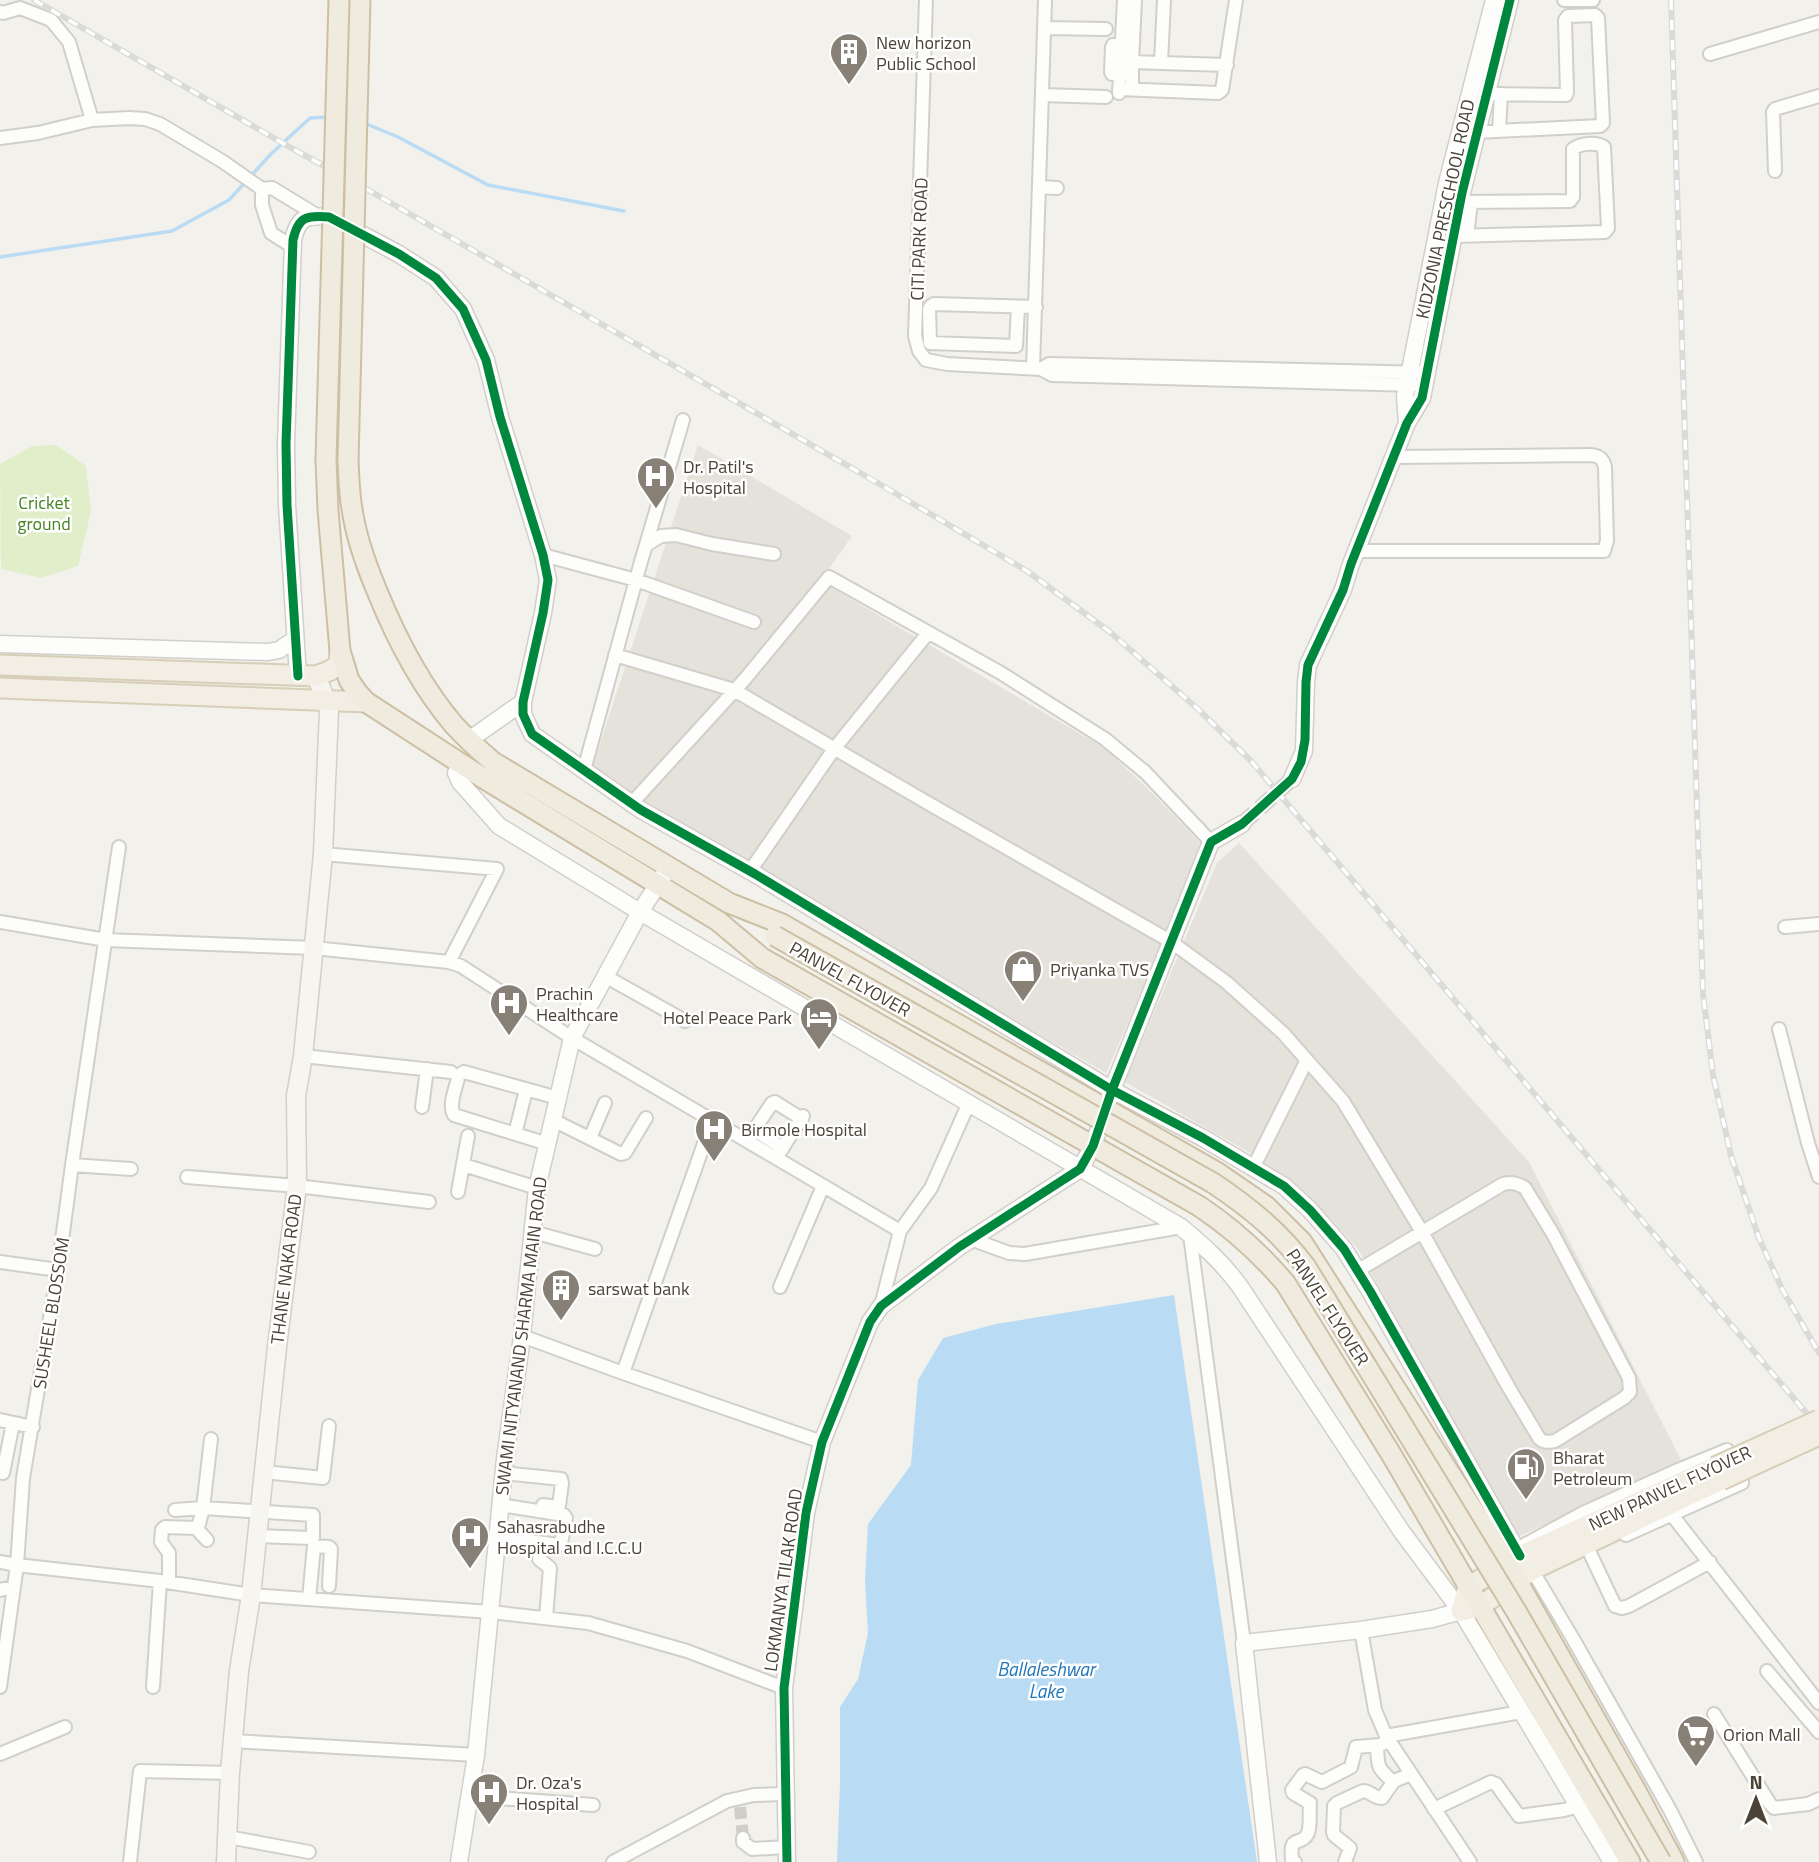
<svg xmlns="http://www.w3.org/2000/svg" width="1819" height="1862" viewBox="0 0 1819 1862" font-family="'Titillium Web',sans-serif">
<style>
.industrial{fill:#e5e1db}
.green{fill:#e0efca}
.water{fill:#b9dbf4}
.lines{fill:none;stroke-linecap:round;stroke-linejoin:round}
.stream{stroke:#b9dbf4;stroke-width:3.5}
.minor-tunnel{stroke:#d1cec8;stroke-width:12;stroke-dasharray:12 6;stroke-linecap:butt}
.tertiary-tunnel{stroke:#d1cec8;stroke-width:16;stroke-dasharray:16 8;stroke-linecap:butt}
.minor-casing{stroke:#d1cfc9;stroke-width:16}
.tertiary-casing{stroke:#d1cfc9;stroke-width:19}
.secondary-casing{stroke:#d3cfc2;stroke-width:21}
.primary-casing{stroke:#d7ceb8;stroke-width:23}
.trunk-casing{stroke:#cdbfa4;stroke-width:23}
.minor{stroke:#fdfdfc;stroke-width:12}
.tertiary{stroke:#fdfdfc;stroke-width:16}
.secondary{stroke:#f7f5f0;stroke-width:18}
.primary{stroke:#f2eee4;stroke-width:19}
.trunk{stroke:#f0ebdf;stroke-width:19}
.rail-casing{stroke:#dadad9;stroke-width:6}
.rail{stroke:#fff;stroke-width:3.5;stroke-dasharray:10;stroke-linecap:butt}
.primary-bridge-casing{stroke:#d7ceb8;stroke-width:23;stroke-linecap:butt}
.trunk-bridge-casing{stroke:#cdbfa4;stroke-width:23;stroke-linecap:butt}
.primary-bridge{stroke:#f2eee4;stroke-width:19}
.trunk-bridge{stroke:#f0ebdf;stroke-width:19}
.cycleway-casing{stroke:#fff;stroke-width:13}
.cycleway{stroke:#00873e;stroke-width:9}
.labels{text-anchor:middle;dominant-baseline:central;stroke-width:5;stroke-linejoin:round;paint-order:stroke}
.poi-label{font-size:18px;fill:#4b4336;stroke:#fff;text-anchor:start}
.street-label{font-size:18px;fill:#4b4336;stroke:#fff}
.park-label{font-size:18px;fill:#458422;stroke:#fff}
.water-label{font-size:19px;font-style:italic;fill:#2277ba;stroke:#fff}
</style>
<rect width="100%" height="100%" fill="#f3f1ec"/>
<path class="industrial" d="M698,445L852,536L820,581L1106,749L1153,794L1205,848L1106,1073L645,807L593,765Z
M1239,843L1529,1162L1681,1460L1518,1537L1358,1249L1314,1201L1254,1155L1125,1082L1217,863Z"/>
<path class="green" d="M56,445L86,466L91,511L78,566L41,578L1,569L0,464L32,446Z"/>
<path class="water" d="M1174,1295L1257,1862H837L840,1784V1707L858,1679L868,1633L865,1581L868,1524L911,1465L918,1380L943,1338L996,1324Z"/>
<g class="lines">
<path class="stream" d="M364,123L398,137L488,185L624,211
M0,257L172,231L229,200L271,154L310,118L329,117"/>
<path class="minor-tunnel" d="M740,1807L743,1838"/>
<path class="tertiary-tunnel" d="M1242,824L1292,779"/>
<defs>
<path id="minor" d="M926,0L915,336L919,351L926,360L947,364L1041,369L1052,375L1414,385
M1164,0L1161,63L1227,65
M1564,0H1593
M0,12L3,13L20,8L51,20L69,42L92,120
M1044,28L1106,29
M1710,54L1819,22
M1132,62L1135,0
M1120,75L1112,74L1111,72L1112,47L1113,45H1122
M1119,89L1218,93L1222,90L1236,0
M1132,89V62L1161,63
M1119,93L1124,0
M1042,95L1106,97
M1499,131L1501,94
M1477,132L1600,126L1603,123L1598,18L1595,15L1568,16L1565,20L1567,92L1566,95L1486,94
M0,138L38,133L92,120L129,118L145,119L160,124L222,161L262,189L272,188L318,216
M1775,171L1773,112L1775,109L1819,96
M1039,187L1057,188
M262,189V205L271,233L293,247
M1453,236L1605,232L1608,228L1604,147C1596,142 1580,143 1573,149V197L1570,201L1460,202
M1467,236L1471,202
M1018,307L1016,346L930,343L929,309L931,306L934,304L1036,307
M1033,368L1045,0
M1041,369L1049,364L1427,373
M646,545L661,536L676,535L712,544L774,554
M1356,551H1604L1607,541L1605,467C1603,459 1600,456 1591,455L1394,457
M543,555L636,580L754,622
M615,655L734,690L933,806L1170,941L1226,982L1283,1033L1343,1101L1422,1232L1509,1388L1539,1438C1544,1443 1548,1442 1555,1441L1624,1398L1630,1392L1629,1378L1553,1234L1525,1188C1517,1183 1512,1182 1503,1184L1357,1271
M584,770L640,565L683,420
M631,804L745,679L829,577L1001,673L1105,739L1145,772L1211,842
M323,854L497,869L449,962
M750,871L834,749L928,633
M0,922L106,940L314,948L449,962L461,966L572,1038L900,1231
M1785,927L1819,924
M605,976L685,1021
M1779,1029L1808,1143L1819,1177
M303,1056L451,1072
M422,1107L427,1069
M553,1120L621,1154L625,1153L646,1118
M754,1130L783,1148
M515,1134L526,1090
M590,1138L605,1103
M747,1141L772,1103L775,1102L802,1119
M548,1144L454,1115C448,1105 456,1087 459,1075L464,1072L558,1098
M776,1158L803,1116
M72,1165L131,1169
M464,1165L537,1188
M1253,1168L1307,1060
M187,1177L297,1186L429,1202
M458,1192L468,1136
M533,1232L595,1249
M1190,1235L1244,1643
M971,1239L1009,1253L1025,1254L1181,1227
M0,1262L58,1270
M780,1287L823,1186
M881,1306L900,1231L931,1188L968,1105
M522,1336L623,1373L822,1442
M623,1373L712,1121
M0,1420L33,1427
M264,1472L323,1478L329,1426
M3,1473L13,1423
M503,1473L561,1479L562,1483L559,1506L557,1507L543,1505
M175,1510L203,1508L211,1439
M1672,1515L1819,1703
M196,1528L207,1540
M498,1537L559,1545L561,1543L566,1518L564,1515L500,1505
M1524,1545L1583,1513L1678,1470L1727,1450L1742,1475V1483L1626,1535
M529,1547L538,1548L541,1550L539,1559L550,1568L546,1618
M1589,1551L1615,1606L1622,1608L1629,1606L1710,1562
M0,1562L17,1565L160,1581L251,1595L491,1612L588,1623L687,1651L784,1688
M1532,1570L1572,1637L1670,1810L1696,1862
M169,1582V1553L161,1542L162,1530L165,1527L196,1528L199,1524L203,1508L313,1515V1537L311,1538L257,1536
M0,1590L14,1587
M309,1599L314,1546L329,1547L331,1549L329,1586
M1361,1630L1375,1710L1386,1736L1470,1862
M1767,1671L1819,1732
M0,1687L17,1565L23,1478L58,1270L72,1165L119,847
M153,1687L160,1581
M1714,1714L1770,1804L1774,1808L1808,1804L1819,1799
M1386,1736L1521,1712
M232,1741L476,1755
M1377,1746C1378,1768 1377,1767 1393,1782
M0,1754L65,1727
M470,1796L593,1805
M1434,1809L1491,1782L1496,1784L1519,1816L1564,1810L1580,1806
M228,1837L309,1852
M743,1838V1842L752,1849L787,1847
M130,1862L140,1771L230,1773
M613,1862L727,1801L754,1795L785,1794
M1295,1862L1292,1860C1289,1832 1301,1848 1308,1833C1311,1825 1309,1812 1310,1803L1293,1793L1292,1790L1303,1775L1305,1774L1322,1782L1351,1767L1356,1747L1380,1745L1389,1741
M1345,1862L1350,1848L1334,1835L1333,1832L1334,1806L1337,1803L1363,1791C1370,1791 1374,1798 1382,1798L1394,1781L1411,1774"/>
<path id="tertiary" d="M1407,423L1405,396L1447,183L1494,0
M0,644L268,652L279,650L295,639
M298,676L287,505L286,444L293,240C298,217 306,215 329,217L399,254L436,278L463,309L486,360L500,417L543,555L548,580L543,613L523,702V714L532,734L641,810L755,874L1112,1090L1203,1138L1284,1186L1310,1210L1344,1249L1370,1291L1520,1556
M469,740L523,702
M461,764L456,773L460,782L499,826L640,912L1181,1227C1204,1246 1224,1264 1241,1288L1402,1532L1461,1611L1612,1862
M1292,779L1304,751L1306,682L1308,665L1343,590L1351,564L1407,423L1422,398L1462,193L1510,0
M459,1862L476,1755L505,1459L522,1336L537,1188L572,1038L640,912L669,867
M787,1862L784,1688L806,1513L822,1442L870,1322L881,1306L959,1247L1080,1169L1093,1146L1112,1090L1211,842L1242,824
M1268,1862L1244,1643L1361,1630L1432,1619L1461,1611"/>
<path id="secondary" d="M226,1862L230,1773L239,1671L251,1595L277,1347L297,1186L296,1096L303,1056L323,854L329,711L326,700L316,676"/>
<path id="primary" d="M0,665L316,676L329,671L339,665L340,651
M0,688L366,702
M1715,1467L1520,1556L1468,1587L1461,1611L1479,1607L1532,1570L1721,1480"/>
<path id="trunk" d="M326,460L328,510L340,651L349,680L357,692L366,702L483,778L718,921L762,958L1199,1206C1232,1228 1260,1253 1286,1284L1391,1454L1630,1862
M348,461C349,477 349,493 352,509C356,537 366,565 377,591C396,638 420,685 454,725C466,738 479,750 493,762L729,903L782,924L1218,1173L1266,1206L1302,1242L1507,1563L1636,1791L1674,1862"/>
</defs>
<use href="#minor" class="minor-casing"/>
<use href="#tertiary" class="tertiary-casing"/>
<use href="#secondary" class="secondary-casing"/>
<use href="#primary" class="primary-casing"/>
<use href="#trunk" class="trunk-casing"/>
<use href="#minor" class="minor"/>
<use href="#tertiary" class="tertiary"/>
<use href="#secondary" class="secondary"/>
<use href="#primary" class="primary"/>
<use href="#trunk" class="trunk"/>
<defs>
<path id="rail" d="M34,0L293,149L363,187L883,486L1027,571L1110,632L1198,709L1251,761L1819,1428
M1671,0L1703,994L1713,1075L1731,1156L1759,1238L1782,1289L1819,1353"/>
</defs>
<use href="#rail" class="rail-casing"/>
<use href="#rail" class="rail"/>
<defs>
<path id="primary-bridge" d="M1715,1467L1819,1420
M1721,1480L1819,1435"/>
<path id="trunk-bridge" d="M326,460L339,0
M348,461L360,0
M775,936L1213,1183C1249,1207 1280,1232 1306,1267L1516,1611L1661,1862"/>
</defs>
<use href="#primary-bridge" class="primary-bridge-casing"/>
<use href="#trunk-bridge" class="trunk-bridge-casing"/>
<use href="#primary-bridge" class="primary-bridge"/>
<use href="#trunk-bridge" class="trunk-bridge"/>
<defs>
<path id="cycleway" d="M298,676L287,505L286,444L293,240C298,217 306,215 329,217L399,254L436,278L463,309L486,360L500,417L543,555L548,580L543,613L523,702V714L532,734L641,810L755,874L1112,1090L1203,1138L1284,1186L1310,1210L1344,1249L1370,1291L1520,1556
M787,1862L784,1688L806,1513L822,1442L870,1322L881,1306L959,1247L1080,1169L1093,1146L1112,1090L1211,842L1242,824L1292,779L1301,762L1305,740L1306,682L1308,665L1343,590L1351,564L1407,423L1422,398L1462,193L1510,0"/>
</defs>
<use href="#cycleway" class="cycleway-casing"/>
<use href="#cycleway" class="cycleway"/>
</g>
<defs>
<symbol id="building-pin" viewBox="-11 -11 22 30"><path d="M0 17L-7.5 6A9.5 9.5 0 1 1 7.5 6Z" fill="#868076" stroke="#fff"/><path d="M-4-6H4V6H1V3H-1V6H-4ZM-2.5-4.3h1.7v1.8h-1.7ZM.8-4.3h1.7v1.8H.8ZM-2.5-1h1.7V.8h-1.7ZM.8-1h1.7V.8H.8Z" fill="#fff"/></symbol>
<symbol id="hospital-pin" viewBox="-11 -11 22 30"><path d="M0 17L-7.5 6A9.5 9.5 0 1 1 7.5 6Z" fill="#868076" stroke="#fff"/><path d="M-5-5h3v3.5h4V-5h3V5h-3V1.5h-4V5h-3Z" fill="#fff"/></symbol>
<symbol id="shop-pin" viewBox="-11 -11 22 30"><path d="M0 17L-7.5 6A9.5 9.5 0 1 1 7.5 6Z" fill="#868076" stroke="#fff"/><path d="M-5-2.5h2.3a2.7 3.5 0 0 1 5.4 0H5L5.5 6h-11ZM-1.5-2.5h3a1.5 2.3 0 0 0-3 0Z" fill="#fff"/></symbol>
<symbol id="hotel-pin" viewBox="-11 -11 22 30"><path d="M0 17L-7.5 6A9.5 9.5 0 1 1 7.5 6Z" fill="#868076" stroke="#fff"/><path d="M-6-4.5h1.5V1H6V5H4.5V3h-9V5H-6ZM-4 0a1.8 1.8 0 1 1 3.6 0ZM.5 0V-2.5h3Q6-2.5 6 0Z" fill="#fff"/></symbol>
<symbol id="fuel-pin" viewBox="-11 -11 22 30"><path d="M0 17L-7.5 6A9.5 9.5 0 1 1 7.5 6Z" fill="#868076" stroke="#fff"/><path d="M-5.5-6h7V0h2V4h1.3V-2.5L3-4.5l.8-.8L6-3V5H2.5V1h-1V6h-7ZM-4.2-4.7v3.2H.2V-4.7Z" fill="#fff"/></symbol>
<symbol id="supermarket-pin" viewBox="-11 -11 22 30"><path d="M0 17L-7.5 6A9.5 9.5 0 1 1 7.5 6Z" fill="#868076" stroke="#fff"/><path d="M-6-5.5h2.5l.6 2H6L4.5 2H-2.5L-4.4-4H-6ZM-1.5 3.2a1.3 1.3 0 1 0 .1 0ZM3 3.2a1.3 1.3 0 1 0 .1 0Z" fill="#fff"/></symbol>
</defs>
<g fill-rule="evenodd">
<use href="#building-pin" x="827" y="30" width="44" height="60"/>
<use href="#hospital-pin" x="634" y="454" width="44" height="60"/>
<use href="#shop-pin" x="1001" y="947" width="44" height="60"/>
<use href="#hospital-pin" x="487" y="981" width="44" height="60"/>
<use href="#hotel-pin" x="797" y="995" width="44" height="60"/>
<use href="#hospital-pin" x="692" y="1107" width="44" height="60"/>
<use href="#building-pin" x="539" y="1266" width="44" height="60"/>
<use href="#fuel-pin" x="1504" y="1445" width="44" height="60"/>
<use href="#hospital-pin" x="448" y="1514" width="44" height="60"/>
<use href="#supermarket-pin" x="1674" y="1712" width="44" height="60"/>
<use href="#hospital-pin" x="467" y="1770" width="44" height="60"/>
</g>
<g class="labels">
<g class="poi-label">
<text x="876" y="42">New horizon<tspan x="876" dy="21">Public School</tspan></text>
<text x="683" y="466">Dr. Patil's<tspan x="683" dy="21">Hospital</tspan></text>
<text x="1050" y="969">Priyanka TVS</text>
<text x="536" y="993">Prachin<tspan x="536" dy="21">Healthcare</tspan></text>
<text x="792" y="1017" text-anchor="end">Hotel Peace Park</text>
<text x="741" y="1129">Birmole Hospital</text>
<text x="588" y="1288">sarswat bank</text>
<text x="1553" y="1457">Bharat<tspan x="1553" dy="21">Petroleum</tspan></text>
<text x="497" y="1526">Sahasrabudhe<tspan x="497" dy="21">Hospital and I.C.C.U</tspan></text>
<text x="1723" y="1734">Orion Mall</text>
<text x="516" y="1782">Dr. Oza's<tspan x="516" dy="21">Hospital</tspan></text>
</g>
<g class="street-label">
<text transform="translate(1445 209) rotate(-78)">KIDZONIA PRESCHOOL ROAD</text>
<text transform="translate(919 239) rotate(-88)">CITI PARK ROAD</text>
<text transform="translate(850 979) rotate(29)">PANVEL FLYOVER</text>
<text transform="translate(286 1269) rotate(-83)">THANE NAKA ROAD</text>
<text transform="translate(1328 1307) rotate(57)">PANVEL FLYOVER</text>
<text transform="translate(51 1313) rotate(-81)">SUSHEEL BLOSSOM</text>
<text transform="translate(521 1336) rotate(-83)">SWAMI NITYANAND SHARMA MAIN ROAD</text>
<text transform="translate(1670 1488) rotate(-25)">NEW PANVEL FLYOVER</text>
<text transform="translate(783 1580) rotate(-82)">LOKMANYA TILAK ROAD</text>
</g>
<g class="park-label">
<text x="44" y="502">Cricket<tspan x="44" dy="21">ground</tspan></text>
</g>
<g class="water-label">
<text x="1046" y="1668">Ballaleshwar<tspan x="1046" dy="22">Lake</tspan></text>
</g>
</g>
<g transform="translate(1756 1799)" stroke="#ffffff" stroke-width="5" paint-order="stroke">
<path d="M0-5L12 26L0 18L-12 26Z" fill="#4b4336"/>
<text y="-10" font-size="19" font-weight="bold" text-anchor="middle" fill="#4b4336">N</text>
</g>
</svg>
